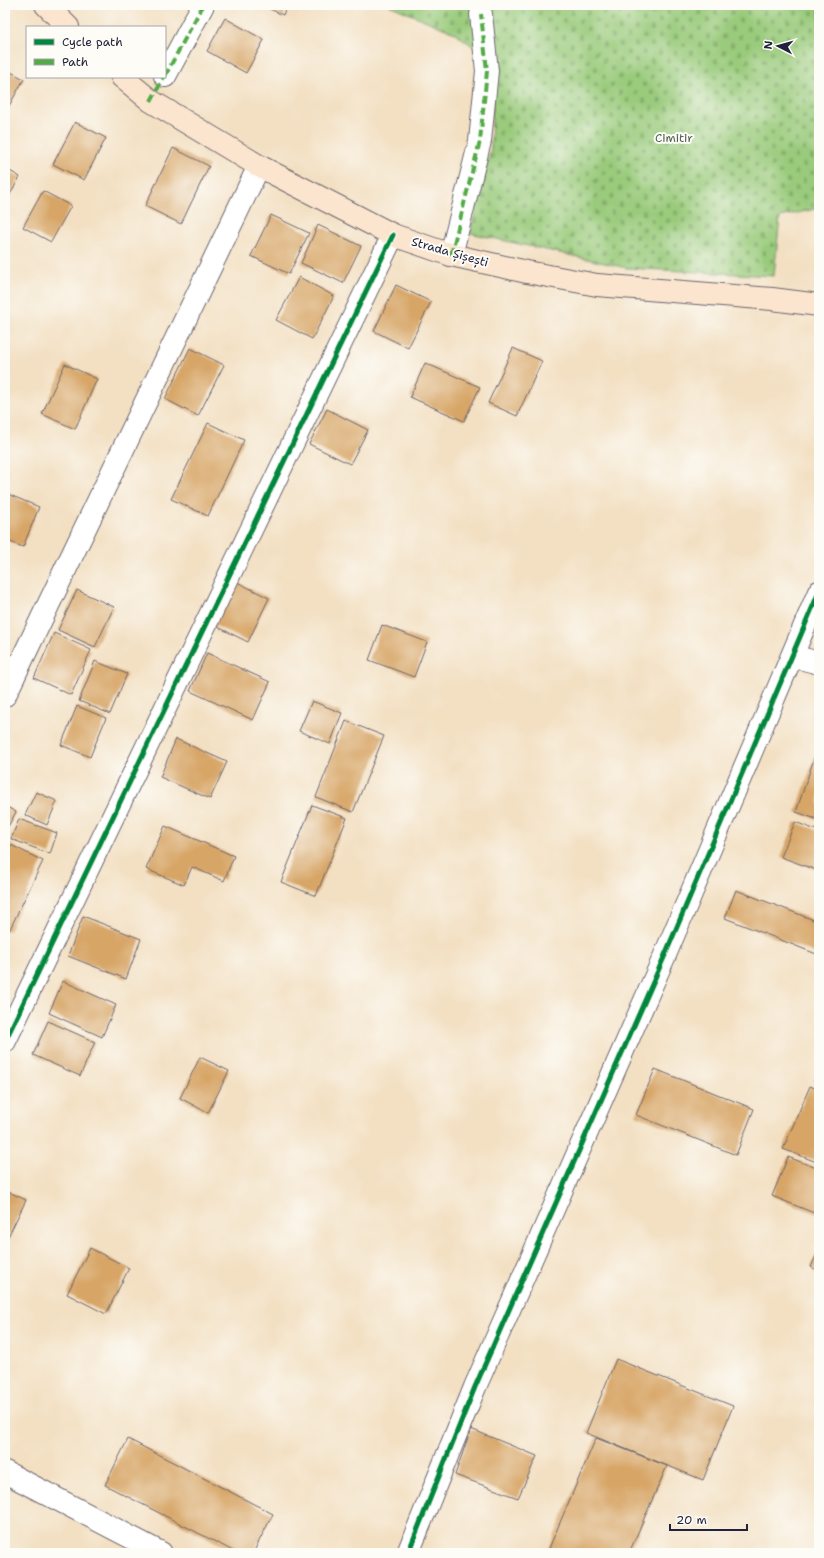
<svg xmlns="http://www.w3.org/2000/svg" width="824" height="1558" viewBox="0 0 824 1558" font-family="'Shantell Sans',sans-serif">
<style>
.cemetery{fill:url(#cemetery-stones);stroke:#5e765b}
.building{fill:#d7a566}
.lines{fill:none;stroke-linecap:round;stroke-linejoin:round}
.street-casing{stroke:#6b646b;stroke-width:24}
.secondary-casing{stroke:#6b646b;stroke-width:24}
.street{stroke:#fff;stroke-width:22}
.secondary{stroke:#fbe5cf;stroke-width:22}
.quiet{stroke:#53aa46;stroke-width:4;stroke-dasharray:8 4;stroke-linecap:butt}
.cycleway-casing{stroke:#fdfcf7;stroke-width:8}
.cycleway{stroke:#00873e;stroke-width:5}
.labels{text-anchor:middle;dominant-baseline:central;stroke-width:4;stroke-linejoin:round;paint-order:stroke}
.park-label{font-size:12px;fill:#4c5d51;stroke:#fdfcf7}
.street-label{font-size:12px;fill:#22223b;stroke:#fdfcf7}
</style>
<defs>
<pattern id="cemetery-stones" width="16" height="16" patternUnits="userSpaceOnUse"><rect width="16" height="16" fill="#9acb7b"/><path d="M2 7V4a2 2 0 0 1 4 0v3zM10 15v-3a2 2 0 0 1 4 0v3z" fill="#84ae6b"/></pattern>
</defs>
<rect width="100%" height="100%" fill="#fdfcf7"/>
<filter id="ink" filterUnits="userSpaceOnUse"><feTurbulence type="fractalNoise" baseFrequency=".025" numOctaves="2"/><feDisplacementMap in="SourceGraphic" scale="8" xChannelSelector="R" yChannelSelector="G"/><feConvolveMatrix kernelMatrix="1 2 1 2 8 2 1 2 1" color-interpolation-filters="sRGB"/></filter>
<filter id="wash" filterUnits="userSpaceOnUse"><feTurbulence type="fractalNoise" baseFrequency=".012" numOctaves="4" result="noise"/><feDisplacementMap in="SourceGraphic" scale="16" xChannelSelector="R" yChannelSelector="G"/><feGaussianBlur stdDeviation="0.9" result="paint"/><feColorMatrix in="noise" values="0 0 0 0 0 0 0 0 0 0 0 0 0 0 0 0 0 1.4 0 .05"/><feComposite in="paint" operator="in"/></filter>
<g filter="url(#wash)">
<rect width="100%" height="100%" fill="#f3e0c3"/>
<path class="cemetery" d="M389,5H819V193L815,209L780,217L774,276L627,268L470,233L491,149L493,61L455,33Z"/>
<g id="blocks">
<path class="building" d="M261,5H287L283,15Z
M225,18L264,40L246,73L207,51Z
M5,69L24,79L5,113Z
M75,122L106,138L84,180L53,164Z
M173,148L209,166L181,224L145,206Z
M5,168L20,177L5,203Z
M43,191L71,206L51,242L23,227Z
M271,215L309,233L289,274L251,256Z
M318,225L361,246L343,283L301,263Z
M299,277L334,296L312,339L276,320Z
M396,285L431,302L408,348L374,331Z
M190,348L224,365L198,416L165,399Z
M513,348L542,361L517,416L488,403Z
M425,363L480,387L464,421L410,397Z
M65,364L97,379L75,429L42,414Z
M327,409L368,430L350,464L309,444Z
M208,423L244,440L208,516L171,499Z
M5,493L39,507L23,547L5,540Z
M233,580L269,598L248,642L212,624Z
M77,590L114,607L95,647L58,630Z
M382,625L427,642L414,677L369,660Z
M54,633L91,650L71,695L34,678Z
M207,653L270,682L253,720L190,691Z
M95,661L127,674L110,714L79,701Z
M312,701L342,713L330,744L299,731Z
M77,706L106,718L90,757L61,745Z
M346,721L384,736L353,812L316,797Z
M176,739L227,762L210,799L160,777Z
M819,744V820L796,812Z
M36,792L57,801L47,825L25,815Z
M312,805L347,818L316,896L281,882Z
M5,806L16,812L5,832Z
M19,819L57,833L50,854L11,839Z
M795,822L819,831V871L781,857Z
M165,826L234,856L224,881L192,867L184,885L146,869Z
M9,844L43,861L9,931L5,930V852Z
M736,890L819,922V955L725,918Z
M83,916L141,939L126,979L68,956Z
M63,981L116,1005L102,1037L49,1013Z
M48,1021L95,1042L80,1076L33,1055Z
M200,1057L229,1071L208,1113L180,1098Z
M819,1068V1083L814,1081Z
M655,1069L754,1109L736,1155L636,1115Z
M810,1086L819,1090V1163L783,1149Z
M788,1157L819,1169V1215L772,1196Z
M5,1190L26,1200L5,1243Z
M90,1248L129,1268L106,1314L67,1294Z
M819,1249V1271L811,1267Z
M616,1359L733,1406L703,1480L586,1433Z
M471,1429L537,1456L518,1498L455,1475Z
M596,1438L667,1466L629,1553H547Z
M128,1439L273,1514L253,1553H237L105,1485Z"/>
</g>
</g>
<g filter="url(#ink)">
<use href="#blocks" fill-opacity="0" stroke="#6b646b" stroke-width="1"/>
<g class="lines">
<defs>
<path id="street" d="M165,76L203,5
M451,255L480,141L487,71L481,14
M792,656L819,663
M5,695L259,166
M5,1041L393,235
M5,1472L161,1553
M408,1553L475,1387L665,955L819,592"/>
<path id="secondary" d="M46,5L68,27
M122,77L151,101L259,166L393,235L451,255L527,272L597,285L772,299L819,305"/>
</defs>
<use href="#street" class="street-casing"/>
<use href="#secondary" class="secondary-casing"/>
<use href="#street" class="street"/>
<use href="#secondary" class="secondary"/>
<path class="quiet" d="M165,76L203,5
M151,101L164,77
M451,255L480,141L487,71L481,14"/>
<defs>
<path id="cycleway" d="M5,1041L393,235
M408,1553L475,1387L665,955L819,592"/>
</defs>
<use href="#cycleway" class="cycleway-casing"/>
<use href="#cycleway" class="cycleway"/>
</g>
</g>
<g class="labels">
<g class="park-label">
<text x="674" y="138">Cimitir</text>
</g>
<g class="street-label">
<text transform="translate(450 252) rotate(16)">Strada Șișești</text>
</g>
</g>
<rect width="824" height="1558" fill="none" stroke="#fdfcf7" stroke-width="20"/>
<rect x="26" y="26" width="140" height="52" fill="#fdfcf7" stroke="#a5a5ac"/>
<rect x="34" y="39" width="20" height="6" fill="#00873e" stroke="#a5a5ac"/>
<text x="62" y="46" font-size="12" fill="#22223b">Cycle path</text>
<rect x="34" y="59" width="20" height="6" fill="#53aa46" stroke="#a5a5ac"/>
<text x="62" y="66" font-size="12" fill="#22223b">Path</text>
<g transform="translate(778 46) rotate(276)" stroke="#fdfcf7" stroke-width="3" paint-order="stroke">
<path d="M0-3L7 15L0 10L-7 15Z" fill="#22223b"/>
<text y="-6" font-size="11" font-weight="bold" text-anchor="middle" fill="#22223b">N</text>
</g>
<path d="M670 1524v6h77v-6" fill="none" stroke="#22223b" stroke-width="2"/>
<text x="676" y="1524" font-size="12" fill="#22223b" stroke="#fdfcf7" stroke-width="3" paint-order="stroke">20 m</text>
</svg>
